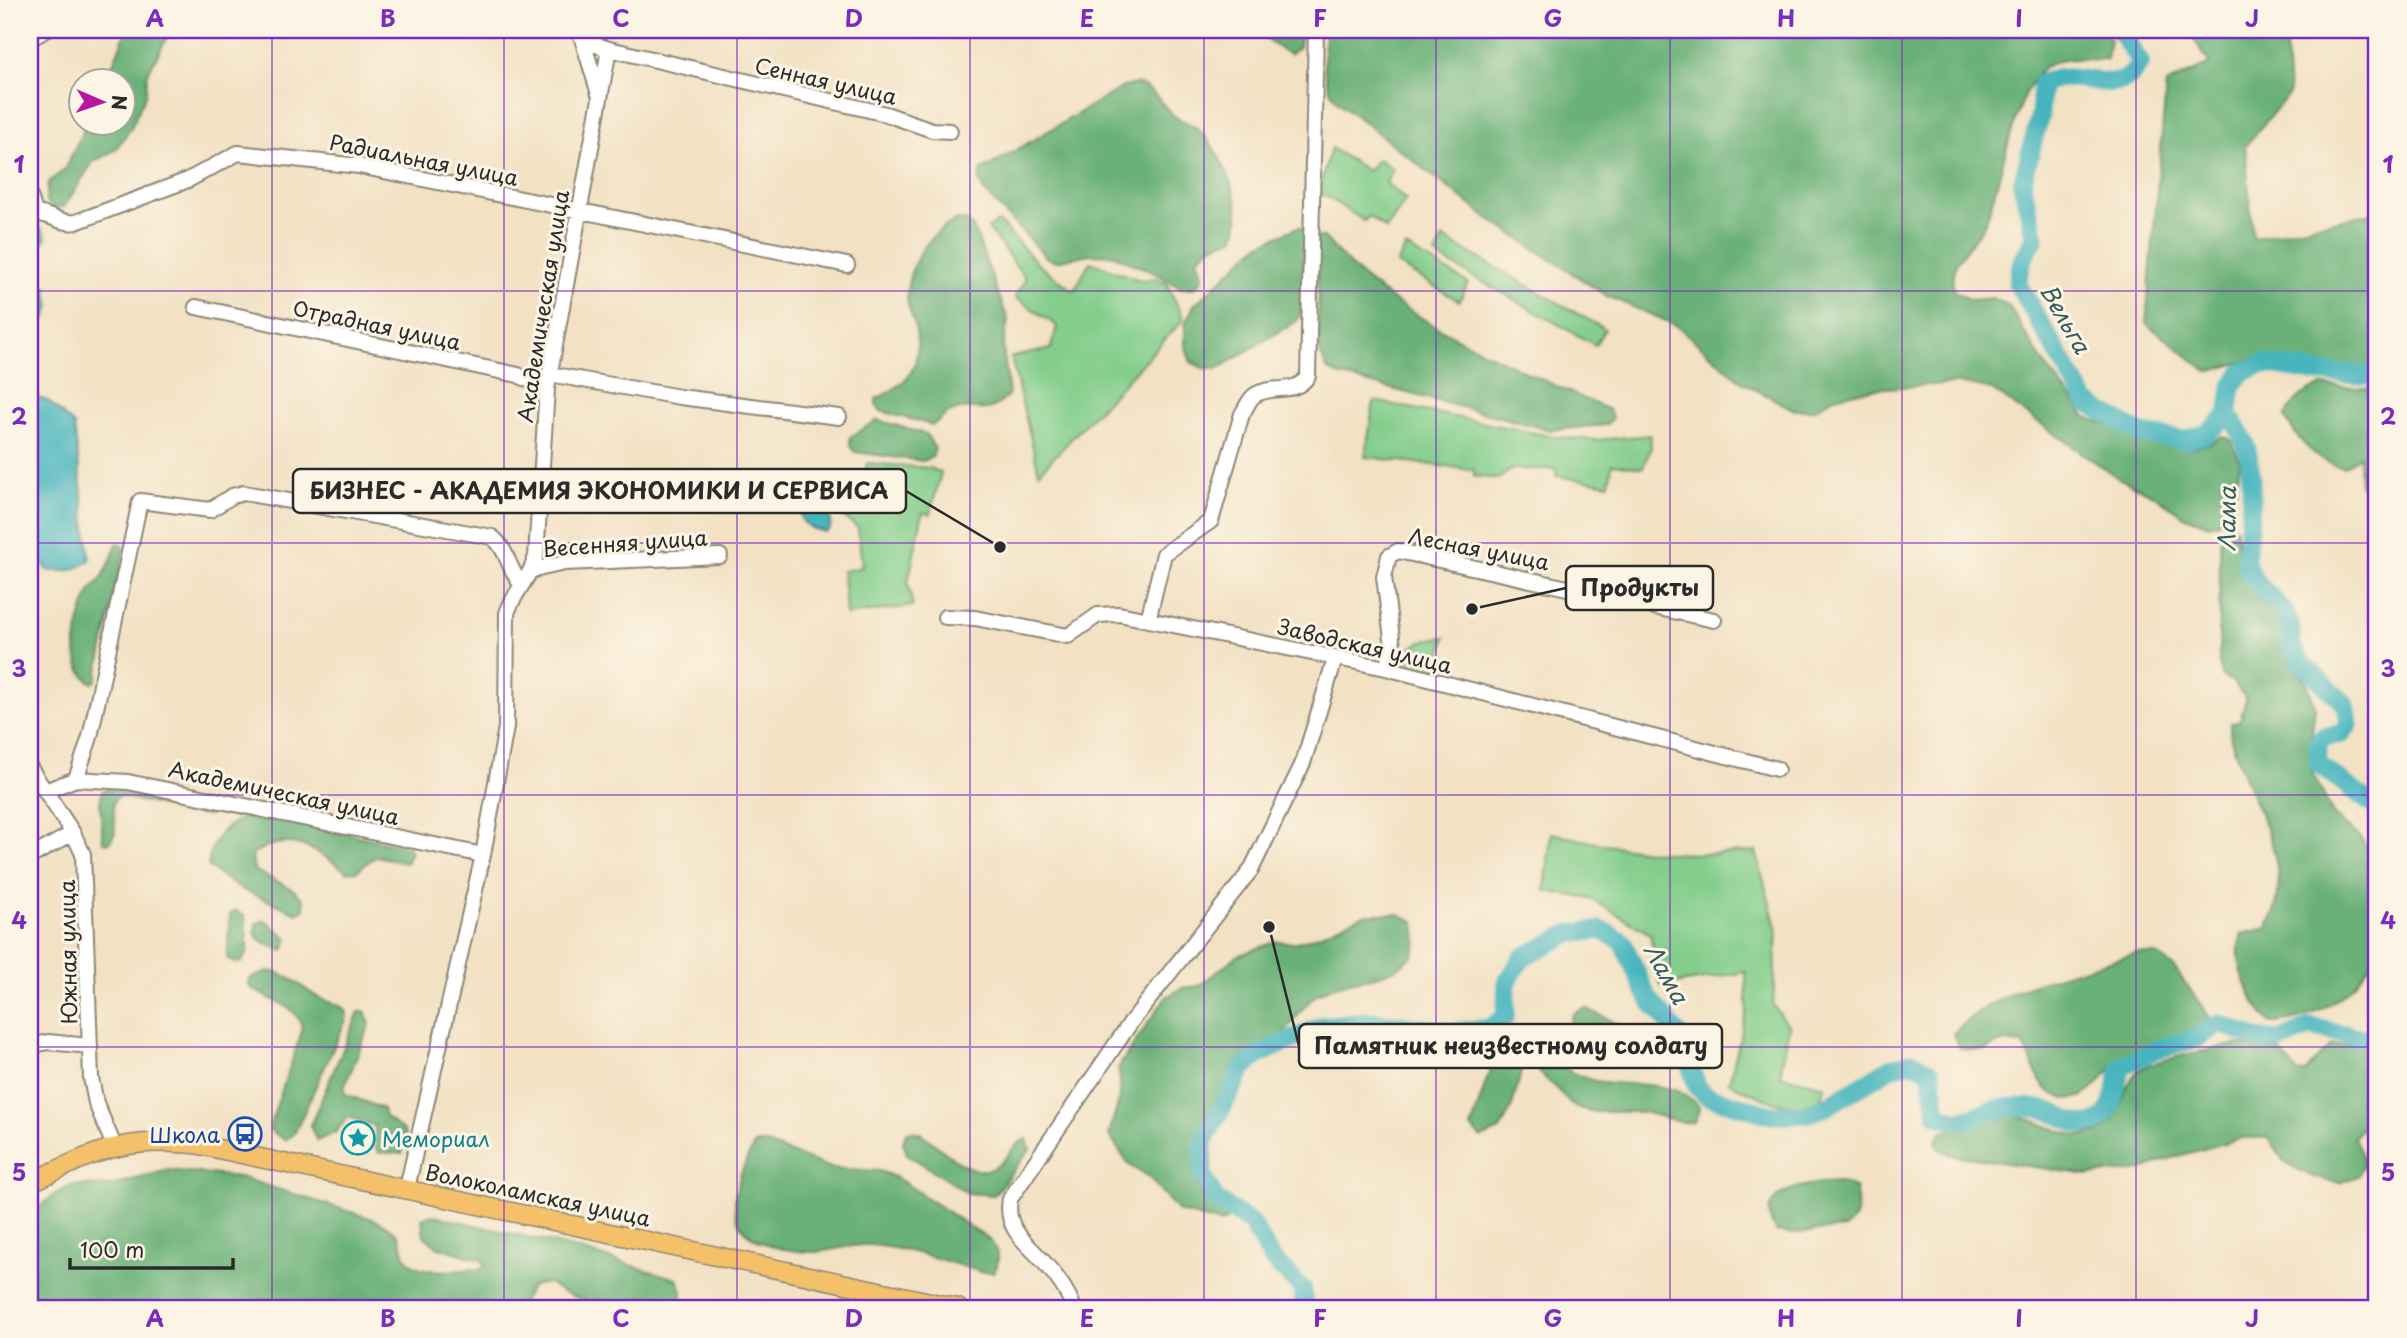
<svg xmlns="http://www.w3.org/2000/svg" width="2407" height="1338" viewBox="0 0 2407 1338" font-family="'Playpen Sans',sans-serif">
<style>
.green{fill:#84ce8c;stroke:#587c5c;stroke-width:2}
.forest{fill:#6bb178;stroke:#4b6e52;stroke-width:2}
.water{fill:#46b5be;stroke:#387074;stroke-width:2}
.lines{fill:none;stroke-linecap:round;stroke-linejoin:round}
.river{stroke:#46b5be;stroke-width:19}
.minor-casing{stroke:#8e8677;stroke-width:18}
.major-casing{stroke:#8e8677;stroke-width:21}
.minor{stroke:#fff;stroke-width:14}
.major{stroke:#f4c16a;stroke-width:18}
.grid{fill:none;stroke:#7b2cbf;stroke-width:2;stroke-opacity:0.55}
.labels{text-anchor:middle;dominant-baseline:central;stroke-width:6;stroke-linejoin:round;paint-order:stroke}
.street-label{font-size:21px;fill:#2b2b2b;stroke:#fcf5e5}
.transit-label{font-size:21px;fill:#164399;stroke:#fcf5e5;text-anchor:end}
.culture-label{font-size:21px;fill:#0d838f;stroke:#fcf5e5;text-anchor:start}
.water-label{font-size:23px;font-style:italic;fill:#345b5e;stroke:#fcf5e5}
.leader{fill:none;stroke:#2b2b2b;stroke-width:2.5}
.callout-dot{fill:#2b2b2b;stroke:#fcf5e5;stroke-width:2.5}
.callout{fill:#fcf5e5;stroke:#2b2b2b;stroke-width:2.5}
.callout-label{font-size:23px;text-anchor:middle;font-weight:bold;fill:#2b2b2b}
.neatline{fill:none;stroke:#7b2cbf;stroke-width:2.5}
.grid-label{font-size:23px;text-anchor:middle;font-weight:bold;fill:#7b2cbf}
</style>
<rect width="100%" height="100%" fill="#fcf5e5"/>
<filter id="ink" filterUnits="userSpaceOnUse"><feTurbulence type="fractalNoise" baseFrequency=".0143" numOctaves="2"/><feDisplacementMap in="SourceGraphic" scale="14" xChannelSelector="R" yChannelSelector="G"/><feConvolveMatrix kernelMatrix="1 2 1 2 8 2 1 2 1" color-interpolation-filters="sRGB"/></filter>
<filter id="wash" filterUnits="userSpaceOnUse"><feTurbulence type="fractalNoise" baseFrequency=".00686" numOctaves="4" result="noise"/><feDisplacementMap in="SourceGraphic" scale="28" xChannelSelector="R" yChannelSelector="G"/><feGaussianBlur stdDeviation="1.57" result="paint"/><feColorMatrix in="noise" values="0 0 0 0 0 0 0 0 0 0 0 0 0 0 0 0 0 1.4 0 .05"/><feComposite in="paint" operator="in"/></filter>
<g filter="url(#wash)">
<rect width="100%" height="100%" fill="#f2e1c3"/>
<path class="green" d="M1331,148L1368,171L1378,159L1393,169L1386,183L1406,200L1386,229L1369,216L1364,221L1318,191Z
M999,222L1039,265L1074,291L1090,262L1140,280L1155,278L1167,284L1184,319L1039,473L1011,357L1051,349L1057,326L1015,297L1026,279L988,228Z
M1443,238L1605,329L1595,345L1435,255Z
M1406,247L1468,283L1459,301L1397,264Z
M1374,401L1555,437L1596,440L1650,435L1651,447L1643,468L1612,464L1609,484L1556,476V469H1512L1498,479L1474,476V470L1365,457Z
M867,463L930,468L941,473L930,514L923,512L908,582L913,606L846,615L843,571L862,567L858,528L838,512L862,485Z
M1446,637L1435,676L1401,668C1398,645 1428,638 1446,637Z
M1551,833C1622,850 1682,859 1756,851L1777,931L1773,1005L1789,1026L1780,1075L1825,1086L1822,1100C1795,1118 1756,1094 1729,1083L1747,1011L1746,972L1661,986L1650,934L1591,899L1545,891Z"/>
<path class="forest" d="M127,30H171L147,75L146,94L131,128L115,150L93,162L64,207L53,208L46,201L48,183L65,169L87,123L122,122V80H106Z
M1259,30H1301L1299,47L1290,54L1272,44Z
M1325,30H2100L2110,39L2107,59C2086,61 2062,54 2044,68C2016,89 2000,182 1987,218C1977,245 1943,261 1955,292L1971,300L1992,298L2008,305L2043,362L2086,417L2159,445L2192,448L2211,443L2222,436L2232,440L2240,463L2234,506L2226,519L2210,525L2185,517L2154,495L2118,478L1992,390L1959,383L1872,389L1834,397L1814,410H1795L1743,383L1676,325L1607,296L1486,217L1338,102C1320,81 1324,56 1325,30Z
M2188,30H2285L2289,94L2245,146L2253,238L2377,212V372L2256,358L2208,372L2146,323L2166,84L2210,64Z
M1136,84C1154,87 1159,102 1172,114C1179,121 1192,123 1199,130C1222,152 1248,208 1234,238L1211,246L1197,259L1203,274L1200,283L1193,288H1180L1157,274L1114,255L1090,254L1056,261L1047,258L984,191L979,181L981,171L1123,87Z
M958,220L967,221L974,229L1008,320L1003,347L1009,394C984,422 977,401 951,412C944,414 940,422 932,425L881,411L876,405V399C908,383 922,369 916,331C914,320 908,309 907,299C906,267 929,231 958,220Z
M1298,227H1304L1306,232L1302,311L1297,321L1217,369L1203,368L1191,362L1185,346V324L1194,305L1258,245Z
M1316,237H1324C1336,250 1348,265 1362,276C1426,331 1531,374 1609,410L1612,419L1606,425L1550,430L1338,375L1327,369L1320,352Z
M2322,386L2377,389V503L2360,485L2359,456L2344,467C2319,465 2296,438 2285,417C2294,399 2303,392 2322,386Z
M877,420L926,434L935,449L932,457L923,461L855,452L850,445V437Z
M2228,528H2236L2241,571L2251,589L2279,619L2291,662L2308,685L2315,706L2311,741L2312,772L2334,816L2359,836L2368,849L2377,887V962C2364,968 2361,979 2350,989C2328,1008 2300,1023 2271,1023C2251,1002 2231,962 2242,934L2267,928C2300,870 2253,809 2236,754C2232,743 2228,734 2231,723L2240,720L2246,698L2232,681L2222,676L2219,662L2220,541Z
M117,543L122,544L124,551L96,681L92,683C65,664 78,622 88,596C91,588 100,582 104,574C110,565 113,554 117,543Z
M112,786L213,806L216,809L207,816L118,796L113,802L115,833L109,843L103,842L100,803L102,791Z
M247,816H268L408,847L411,852L406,863C374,858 384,848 357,871L347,872C317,850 287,829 252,855L254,870L294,890L304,900V909L297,913L239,888L208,867C210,841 223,825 247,816Z
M236,910L245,916L248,950L242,962L234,963L227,958L230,914Z
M1366,914H1398L1414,921C1417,934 1420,950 1408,960C1384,982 1345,977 1318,994C1301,1005 1294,1026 1279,1037C1271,1043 1258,1044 1250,1051C1238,1060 1230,1076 1222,1090C1197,1130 1173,1187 1226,1214V1221L1220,1223L1178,1211L1149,1177L1129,1165L1109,1135C1115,1107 1125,1099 1118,1068L1165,998L1182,988L1199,986L1237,956L1277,941L1292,943L1312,938Z
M265,920L288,938L283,951L260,940L255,933L256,924Z
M2138,953L2155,954L2173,966L2211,1019C2199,1037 2148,1044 2127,1056C2101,1069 2094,1109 2058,1096C2035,1088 2035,1061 2023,1044L2000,1042L1985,1050H1970L1960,1048L1953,1034C1996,986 2079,971 2138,953Z
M270,971C290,974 300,987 316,996C326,1003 339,1002 347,1012L346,1020L294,1134L285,1140L270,1130L271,1122L302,1031C300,1002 268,1003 249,986L250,978Z
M1586,1008L1616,1023L1618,1031C1603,1041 1591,1038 1575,1030L1571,1019L1574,1013Z
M365,1011L370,1024L344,1088L345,1094L383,1109L385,1117L403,1130L407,1137L402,1153H379L376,1147L375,1126L348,1117L336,1132L317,1141L310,1126L359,1012Z
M1518,1035L1538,1036C1547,1046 1556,1061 1567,1069C1605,1097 1670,1069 1700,1108L1694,1122L1685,1123L1643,1112H1595L1575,1107L1534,1067L1522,1068L1512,1107L1500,1130L1481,1138L1471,1128L1497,1048Z
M2237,1044L2280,1051L2298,1073L2305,1072L2332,1045H2377V1110L2354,1137L2365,1163L2358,1176L2340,1183L2315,1178L2284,1162L2269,1138H2242L2165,1160L2143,1170L2089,1175L1952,1155L1939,1149L1936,1141L1941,1132C1964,1127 1991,1115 2015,1116C2043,1119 2069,1144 2098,1132C2124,1122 2120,1087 2138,1071C2153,1059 2216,1049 2237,1044Z
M912,1131L922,1134C944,1150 979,1189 1004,1160C1011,1152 1017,1141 1027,1139L1030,1149L994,1195L968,1193L907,1154L903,1142L906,1133Z
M764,1143L831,1168L880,1171L897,1178L991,1241C998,1252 1001,1260 994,1272H981C945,1261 908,1248 871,1245C850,1243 828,1253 807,1252C728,1246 720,1209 754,1145Z
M168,1170L239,1177L370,1218C380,1222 390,1226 398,1235C404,1243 401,1256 411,1263C428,1276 460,1269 481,1269L485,1265L482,1260L436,1246L424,1236L422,1219L432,1215L570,1247L677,1279C683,1290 684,1297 678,1308C635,1308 584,1309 548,1283L532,1286L519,1308H406L378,1300L353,1308H30V1215L55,1194L73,1185L110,1186Z
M1839,1182L1855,1188C1859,1203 1860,1219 1845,1228L1789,1234L1776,1232C1749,1189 1811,1183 1839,1182Z"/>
<path class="water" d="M41,228L46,237L37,256L30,262V231Z
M35,279L46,285L50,306L46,318L30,325V282Z
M30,395L48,401L74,425L90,560C76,571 63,573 47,570L30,538Z
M803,510L827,515L831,520L830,529L826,532C815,530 803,527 800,514Z"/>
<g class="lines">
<path class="river" d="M2119,30L2140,62C2124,97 2095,76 2064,78C2057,78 2049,81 2042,83L2040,115L2022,184L2035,238L2022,261L2017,283L2086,402L2141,434L2185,440L2206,434L2228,416
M2377,376L2320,373L2264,364L2243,372L2232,387L2228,416C2263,447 2249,519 2246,561C2254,597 2298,602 2290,643L2303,664L2346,705L2349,725L2342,734L2322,737L2318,743V764L2377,808
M1305,1308L1302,1288L1272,1259L1251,1223L1215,1199L1203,1174V1143L1243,1068L1260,1054L1322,1026L1368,1021L1455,1032L1490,1028L1505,1017L1507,982L1523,957L1568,934L1601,930L1622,941L1648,998L1681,1038L1697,1086L1706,1096L1771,1115L1806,1114L1826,1107L1890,1068L1913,1062L1931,1072L1937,1114C1966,1129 1976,1111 2003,1108C2015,1107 2029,1107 2041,1109C2061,1111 2074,1131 2096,1122C2115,1115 2115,1083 2122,1066L2158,1049L2195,1039L2220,1024L2258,1039L2280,1041L2310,1027L2363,1038L2377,1037"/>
</g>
</g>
<g filter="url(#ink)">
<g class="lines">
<defs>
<path id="minor" d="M575,30L593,44L609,49L886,114L932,130L950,131
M581,35L599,94
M30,39L46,30
M30,196L35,212
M30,214C46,210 59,225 76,222L188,180L238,153L359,166L847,265
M196,307L518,375L547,389
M549,374L680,397L839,417
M533,570L565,563L720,556
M945,617L975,618L1068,636L1098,615L1119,614L1386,668L1777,769
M1148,620L1164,554L1211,521L1242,414C1246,408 1249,399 1255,395C1272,384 1295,396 1308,376L1316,30
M1386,668L1393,646L1384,577L1389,556L1398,551L1714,620
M30,768L73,833L83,854L91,1078L96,1103L114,1146
M76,779L90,737L140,501L210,510L232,496L244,493L492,537C508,549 508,570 522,585
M45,791L76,779L128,782L483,855
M30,857L73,833
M30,1046L48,1042L90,1046
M407,1188L483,855L506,727L507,613C514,592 531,577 536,556L547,389L609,49
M1074,1308C1068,1293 1059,1279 1048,1267C1030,1244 1004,1232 1010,1199L1131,1022L1251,870L1303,763L1335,659"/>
<path id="major" d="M30,1183C95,1152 120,1137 195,1144L958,1308"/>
</defs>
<use href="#minor" class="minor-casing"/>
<use href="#major" class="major-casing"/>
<use href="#minor" class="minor"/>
<use href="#major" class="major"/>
</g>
</g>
<path class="grid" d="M272,30V1308M504,30V1308M737,30V1308M970,30V1308M1204,30V1308M1436,30V1308M1670,30V1308M1902,30V1308M2136,30V1308M30,291H2377M30,543H2377M30,795H2377M30,1047H2377"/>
<defs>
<symbol id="bus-ring" viewBox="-11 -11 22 22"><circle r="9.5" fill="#fcf5e5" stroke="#1a4fb4" stroke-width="1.5"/><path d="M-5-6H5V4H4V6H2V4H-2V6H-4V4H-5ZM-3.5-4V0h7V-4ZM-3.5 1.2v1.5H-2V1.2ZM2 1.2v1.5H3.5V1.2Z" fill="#1a4fb4"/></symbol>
<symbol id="sight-ring" viewBox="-11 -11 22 22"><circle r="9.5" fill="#fcf5e5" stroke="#0f9aa8" stroke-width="1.5"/><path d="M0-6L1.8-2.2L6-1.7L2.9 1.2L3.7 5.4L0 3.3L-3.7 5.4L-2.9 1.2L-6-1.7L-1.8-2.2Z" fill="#0f9aa8"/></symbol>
</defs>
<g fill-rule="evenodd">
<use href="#bus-ring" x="226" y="1115" width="38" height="38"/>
<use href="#sight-ring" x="339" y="1119" width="38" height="38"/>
</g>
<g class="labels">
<g class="street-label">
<text transform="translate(826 80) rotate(13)">Сенная улица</text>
<text transform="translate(424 159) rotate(11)">Радиальная улица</text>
<text transform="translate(542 306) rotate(-81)">Академическая улица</text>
<text transform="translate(377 324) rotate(12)">Отрадная улица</text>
<text transform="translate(625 542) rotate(-4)">Весенняя улица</text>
<text transform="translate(1479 548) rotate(11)">Лесная улица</text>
<text transform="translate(1365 645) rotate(13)">Заводская улица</text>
<text transform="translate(284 792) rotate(12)">Академическая улица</text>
<text transform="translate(67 952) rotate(-91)">Южная улица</text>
<text transform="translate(538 1194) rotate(12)">Волоколамская улица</text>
</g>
<g class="transit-label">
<text x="220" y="1134">Школа</text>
</g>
<g class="culture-label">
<text x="382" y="1138">Мемориал</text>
</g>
<g class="water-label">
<text transform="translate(2066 318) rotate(60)">Вельга</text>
<text transform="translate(2226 519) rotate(-89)">Лама</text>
<text transform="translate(1667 973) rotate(61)">Лама</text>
</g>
</g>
<path class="leader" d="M1000 547L906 491M1472 609L1566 588M1269 927L1299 1046"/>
<g class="callout-dot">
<circle cx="1000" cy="547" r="7"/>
<circle cx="1472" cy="609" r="7"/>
<circle cx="1269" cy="927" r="7"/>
</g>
<g class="callout">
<rect x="293" y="469" width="613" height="44" rx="7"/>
<rect x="1566" y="566" width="147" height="44" rx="7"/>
<rect x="1299" y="1024" width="423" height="44" rx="7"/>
</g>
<g class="callout-label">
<text x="599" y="499">БИЗНЕС - АКАДЕМИЯ ЭКОНОМИКИ И СЕРВИСА</text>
<text x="1640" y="596">Продукты</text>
<text x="1511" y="1054">Памятник неизвестному солдату</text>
</g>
<rect width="2407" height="1338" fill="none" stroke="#fcf5e5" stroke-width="77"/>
<g transform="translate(102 102) rotate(92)"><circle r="33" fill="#fcf5e5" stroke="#a8a49b" stroke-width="2"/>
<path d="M0-5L12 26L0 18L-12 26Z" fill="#b5179e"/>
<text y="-10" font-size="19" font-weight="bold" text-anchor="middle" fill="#2b2b2b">N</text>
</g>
<path d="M70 1258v10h163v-10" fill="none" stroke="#2b2b2b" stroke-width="3.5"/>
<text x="80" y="1258" font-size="21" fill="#2b2b2b" stroke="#fcf5e5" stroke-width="5" paint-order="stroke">100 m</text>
<rect x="38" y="38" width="2330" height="1262" class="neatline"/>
<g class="grid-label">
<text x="155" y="27">A</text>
<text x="388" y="27">B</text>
<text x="621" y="27">C</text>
<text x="854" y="27">D</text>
<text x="1087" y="27">E</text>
<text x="1320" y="27">F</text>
<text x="1553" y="27">G</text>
<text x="1786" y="27">H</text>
<text x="2019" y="27">I</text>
<text x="2252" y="27">J</text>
<text x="19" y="173">1</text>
<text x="2388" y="173">1</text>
<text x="19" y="425">2</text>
<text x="2388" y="425">2</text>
<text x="19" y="677">3</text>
<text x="2388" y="677">3</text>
<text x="19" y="929">4</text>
<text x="2388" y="929">4</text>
<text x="19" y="1181">5</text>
<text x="2388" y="1181">5</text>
<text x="155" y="1327">A</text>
<text x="388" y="1327">B</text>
<text x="621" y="1327">C</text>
<text x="854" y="1327">D</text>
<text x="1087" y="1327">E</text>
<text x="1320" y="1327">F</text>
<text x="1553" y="1327">G</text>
<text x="1786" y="1327">H</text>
<text x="2019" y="1327">I</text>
<text x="2252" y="1327">J</text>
</g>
</svg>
